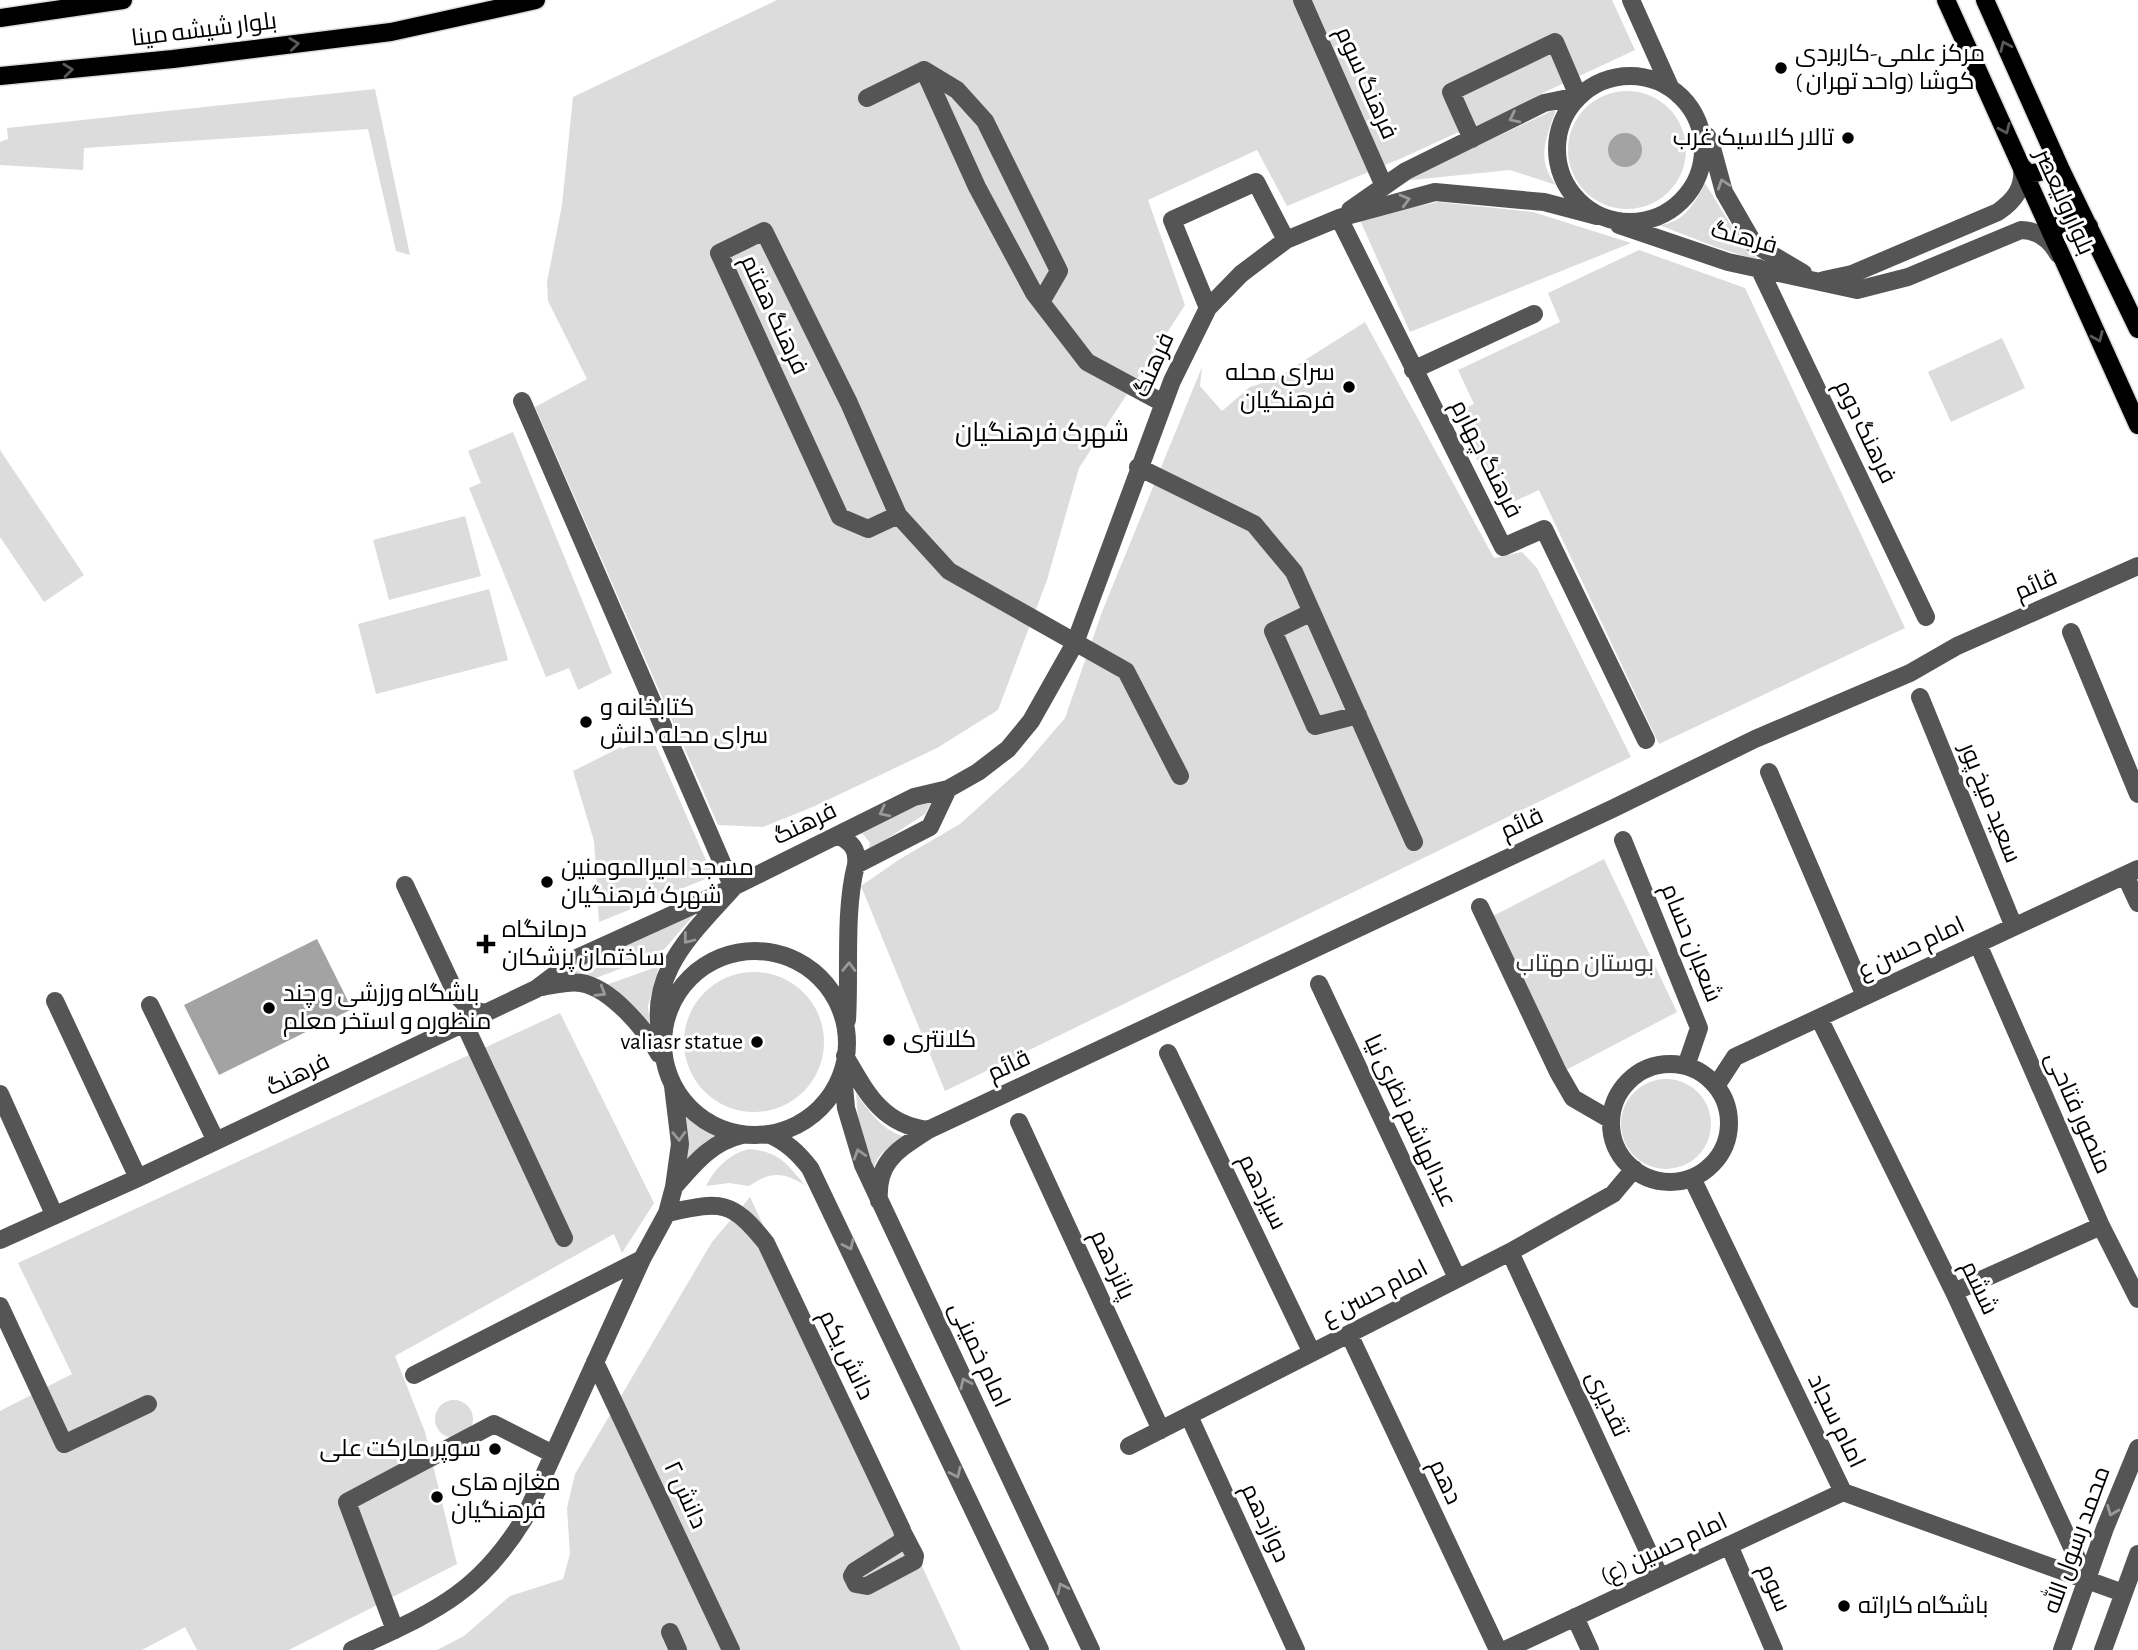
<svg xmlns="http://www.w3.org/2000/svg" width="2138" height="1650" viewBox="0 0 2138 1650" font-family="'Alegreya Sans',Cairo,sans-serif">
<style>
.green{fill:#dcdcdc}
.water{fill:#a3a3a3}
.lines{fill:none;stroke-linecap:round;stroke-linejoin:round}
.major-casing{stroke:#dbdbdb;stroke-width:21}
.minor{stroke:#555;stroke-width:18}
.major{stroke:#000;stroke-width:18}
.oneway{stroke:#595959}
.oneway2{stroke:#999}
.poi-dot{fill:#000;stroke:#fff;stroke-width:2.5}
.labels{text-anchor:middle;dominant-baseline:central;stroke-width:6;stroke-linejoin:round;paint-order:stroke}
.street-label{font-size:24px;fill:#000;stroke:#fff}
.poi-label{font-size:24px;fill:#000;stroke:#fff;text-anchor:start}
.park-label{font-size:24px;fill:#333;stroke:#fff}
.neighbourhood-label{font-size:26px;fill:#000;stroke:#fff}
</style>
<rect width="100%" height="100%" fill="#fff"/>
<path class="green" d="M777,0H1612L1635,50L1545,92L1480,127L1472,126L1402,158L1287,206L1257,150L1148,200L1185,305L1079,468L1047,580L998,710L937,748L815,806L763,827L718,825L535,407L587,379L548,301L547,282L562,205L573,97Z
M375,89L410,255L396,251L368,129L84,148L83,170L0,165V142L8,139L7,128Z
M1568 150a59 59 0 1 1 118 0a59 59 0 1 1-118 0Z
M1556,109C1547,138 1535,158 1556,185L1510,170L1402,181Z
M1705,183L1742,243L1760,261L1716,247L1659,225C1684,223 1695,203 1705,183Z
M1438,202L1533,212L1631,243L1410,332L1359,218Z
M1639,250L1745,288L1905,628L1659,744L1539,490L1500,508L1455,413L1474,404L1458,370L1560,322L1548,293Z
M1365,322L1494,558L1522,552L1537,568L1631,757L945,1091L861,886L900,859L960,824L1023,767L1065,718L1102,612L1202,367L1200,386L1222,411L1250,387L1275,379Z
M2002,338L2025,388L1951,422L1928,372Z
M513,432L612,673L578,690L569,668L546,677L469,488L481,483L468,451Z
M0,450L84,575L44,602L0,537Z
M465,516L481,576L389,600L373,540Z
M489,589L508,660L376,694L358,624Z
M651,735L713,876L599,922L594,841L573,771L621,747L623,749Z
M933,799L925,814L868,851L870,843L863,834L855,830Z
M1604,859L1677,1012L1566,1070L1493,916Z
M700,908L661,953L596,978L555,981L593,957Z
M659,966L648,1006L650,1029L606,985Z
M684 1042a70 70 0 1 1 140 0a70 70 0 1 1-140 0Z
M560,1013L654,1203L622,1253L614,1234L395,1356L425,1432L457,1564L289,1650H197L185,1627L142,1650H0V1411L72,1374L18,1263Z
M1621 1124a45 45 0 1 1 90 0a45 45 0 1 1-90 0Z
M856,1093C869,1111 884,1133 907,1137C893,1144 877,1152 874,1169L858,1121Z
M678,1099L706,1126L724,1134L683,1170Z
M749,1149C781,1152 786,1164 806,1186C783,1172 771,1171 749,1186L729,1183L706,1186C715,1168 729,1154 749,1149Z
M750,1197L961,1650H437L464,1636L510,1596L563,1579L570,1554L567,1508L575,1474L712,1242Z
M435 1419a19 19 0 1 1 38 0a19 19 0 1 1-38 0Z"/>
<path class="water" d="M1608 150a17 17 0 1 1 34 0a17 17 0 1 1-34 0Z
M317,939L352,1009L219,1075L184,1005Z"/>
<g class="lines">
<defs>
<path id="major" d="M1946,0L2138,425
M1985,0L2061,170L2138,329
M0,18L123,0
M0,76L173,59L391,32L536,0
M2022,167L2028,173C2043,174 2051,168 2054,154
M2053,237V230C2065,219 2075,219 2089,226"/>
</defs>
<use href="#major" class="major-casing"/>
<path class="minor" d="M1302,0L1384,186
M1631,0L1670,87
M924,70L977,187L1034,293L1087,362L1163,403
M1557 149a73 73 0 1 1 146 0a73 73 0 1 1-146 0Z
M867,98L924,70L957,90L985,121L1059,271L1041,302
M1707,136L1711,144L1724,192L1754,244L1803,273
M1350,210L1406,171L1544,103L1578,96L1555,42L1451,92L1472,139
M1339,218L1503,547L1544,529L1646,740
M1619,225L1728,262L1857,290L1908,277L2021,230C2037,230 2050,240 2058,254
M1759,268L1926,617
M1824,280L1852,274L1998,212C2015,200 2024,188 2022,167
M1208,308L1172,220L1256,182L1286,240
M1413,370L1534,314
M522,401L733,888C689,937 644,976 663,1047
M1138,467L1254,524L1294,572L1414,842
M898,515L868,529L840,517L719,253L764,231L849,403L898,515L949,571L1126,671L1180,776
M1312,612L1273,631L1315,726L1358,715
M2071,632L2138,794
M1920,697L2014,927
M1769,772L1865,996
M838,835C852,843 858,849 856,865
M1623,840L1699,1028L1686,1066
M2125,875L2138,903
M405,885L457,996L470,1009L484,1013
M1480,907L1558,1072L1573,1098L1611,1120
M1978,944L2101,1226L2138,1299
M663 1043a92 92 0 1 1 184 0a92 92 0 1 1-184 0Z
M1319,984L1457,1278
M542,987C555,985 568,981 581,983C611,988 645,1029 659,1054
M55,1001L138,1178
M150,1005L216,1141
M1819,1018L1954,1292L2088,1582
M847,1020C850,972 844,911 856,865L930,827L948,789
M464,1023L564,1238
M1168,1053L1312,1353
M845,1056C866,1092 882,1125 928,1130
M1611 1123a59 59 0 1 1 118 0a59 59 0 1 1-118 0Z
M843,1074L846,1108L863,1165L1091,1650
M1716,1086L1735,1057L2138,869
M0,1094L54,1214
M1019,1122L1161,1430
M768,1134C787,1142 798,1153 810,1168L1040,1650
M1692,1178L1843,1492L2123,1593
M674,1187C694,1164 711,1142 742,1135
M879,1201C876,1161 898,1150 928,1130L1612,809L1755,739L1910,673L1957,646L2138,566
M667,1213C720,1202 730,1198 766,1243L902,1530L904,1540L855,1571L852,1576L856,1584L867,1586L914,1561L915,1556L903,1533
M0,1240L138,1178L536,989L577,958L727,890L914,797L948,789L978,772L1008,749L1031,721L1075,643L1172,381L1208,308L1241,274L1286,240L1339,218L1435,192L1544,202L1597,216
M1510,1252L1660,1577
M1954,1292L2101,1226
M0,1306L64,1444L148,1404
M1349,1334L1498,1650
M595,1362L731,1650
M414,1375L642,1259
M1189,1416L1296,1650
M1129,1446L1510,1252L1613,1194L1634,1169
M1729,1545L1774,1650
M1575,1617L1590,1650
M395,1630L347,1502L494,1424L553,1454
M670,1632L678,1650
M352,1650C430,1613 476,1597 524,1519L642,1259L667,1213L674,1187L680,1144L673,1086
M1505,1650L1843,1492
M2062,1650L2105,1528L2138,1448
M2103,1650L2138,1554"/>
<use href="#major" class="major"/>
</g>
<defs><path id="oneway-chevron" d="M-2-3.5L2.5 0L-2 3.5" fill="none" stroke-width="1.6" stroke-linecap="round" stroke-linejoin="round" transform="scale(1.75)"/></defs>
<g class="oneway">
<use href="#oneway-chevron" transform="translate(294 44) rotate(-7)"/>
<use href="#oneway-chevron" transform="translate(2005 46) rotate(-114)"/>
<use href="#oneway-chevron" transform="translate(68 70) rotate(-6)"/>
<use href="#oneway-chevron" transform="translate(2005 129) rotate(66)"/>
<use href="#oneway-chevron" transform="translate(2098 337) rotate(66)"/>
</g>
<g class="oneway2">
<use href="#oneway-chevron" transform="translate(1514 118) rotate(154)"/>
<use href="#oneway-chevron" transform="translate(1723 184) rotate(-108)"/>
<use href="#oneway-chevron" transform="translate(1405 200) rotate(-15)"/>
<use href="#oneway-chevron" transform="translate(884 812) rotate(153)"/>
<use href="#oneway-chevron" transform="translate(688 939) rotate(128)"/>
<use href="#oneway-chevron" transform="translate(849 967) rotate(-89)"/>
<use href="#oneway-chevron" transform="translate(601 992) rotate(31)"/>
<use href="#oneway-chevron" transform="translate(679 1136) rotate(88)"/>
<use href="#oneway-chevron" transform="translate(859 1154) rotate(-107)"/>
<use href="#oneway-chevron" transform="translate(849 1245) rotate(65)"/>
<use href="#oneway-chevron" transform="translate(965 1383) rotate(-115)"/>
<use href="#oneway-chevron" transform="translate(956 1473) rotate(65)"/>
<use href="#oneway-chevron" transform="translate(2112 1511) rotate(112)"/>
<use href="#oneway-chevron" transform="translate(1062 1588) rotate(-115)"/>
</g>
<g class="poi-dot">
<circle cx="1781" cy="68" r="7"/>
<circle cx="1848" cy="138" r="7"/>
<circle cx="1349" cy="387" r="7"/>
<circle cx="586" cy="722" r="7"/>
<circle cx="547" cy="882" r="7"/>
<path d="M482.5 933.5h7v7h7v7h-7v7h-7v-7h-7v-7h7z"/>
<circle cx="269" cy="1008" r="7"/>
<circle cx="889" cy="1040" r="7"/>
<circle cx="757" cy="1042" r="7"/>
<circle cx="495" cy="1449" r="7"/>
<circle cx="437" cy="1497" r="7"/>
<circle cx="1844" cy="1606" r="7"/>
</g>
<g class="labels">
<g class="street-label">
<text transform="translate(204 30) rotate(-7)">بلوار شیشه مینا</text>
<text transform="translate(1366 83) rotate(66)">فرهنگ سوم</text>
<text transform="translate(2064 202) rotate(66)">بلوار ولیعصر</text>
<text transform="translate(1744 238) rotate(15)">فرهنگ</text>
<text transform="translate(774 315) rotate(65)">فرهنگ هفتم</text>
<text transform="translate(1154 365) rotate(-66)">فرهنگ</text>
<text transform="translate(1865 432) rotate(64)">فرهنگ دوم</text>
<text transform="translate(1486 459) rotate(63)">فرهنگ چهارم</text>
<text transform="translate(2036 585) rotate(-24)">قائم</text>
<text transform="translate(1990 803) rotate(68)">سعید میخ پور</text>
<text transform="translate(805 824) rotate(-26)">فرهنگ</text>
<text transform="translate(1522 824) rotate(-25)">قائم</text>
<text transform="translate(1691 943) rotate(68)">شعبان حسام</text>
<text transform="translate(1911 948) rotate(-25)">امام حسن ع</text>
<text transform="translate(1009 1066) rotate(-25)">قائم</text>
<text transform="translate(298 1075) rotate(-26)">فرهنگ</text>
<text transform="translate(2078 1113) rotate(66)">منصور فتاحی</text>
<text transform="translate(1410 1121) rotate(65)">عبدالهاشم نظری نیا</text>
<text transform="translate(1262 1192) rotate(64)">سیزدهم</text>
<text transform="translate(1112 1265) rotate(65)">پانزدهم</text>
<text transform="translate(1979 1288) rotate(65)">ششم</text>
<text transform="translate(1375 1293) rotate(-27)">امام حسن ع</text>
<text transform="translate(846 1355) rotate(64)">دانش یکم</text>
<text transform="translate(979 1355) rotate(65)">امام خمینی</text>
<text transform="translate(1607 1404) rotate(65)">تقدیری</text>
<text transform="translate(1836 1421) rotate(64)">امام سجاد</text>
<text transform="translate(1445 1482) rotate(65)">دهم</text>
<text transform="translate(685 1495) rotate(65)">دانش ۲</text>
<text transform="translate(1265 1523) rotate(65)">دوازدهم</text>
<text transform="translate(2077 1540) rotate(-70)">محمد رسول الله</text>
<text transform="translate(1664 1549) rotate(-25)">امام حسین (ع)</text>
<text transform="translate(1774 1588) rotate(67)">سوم</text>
</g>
<g class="poi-label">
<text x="1795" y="54">مرکز علمی-کاربردی<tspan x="1795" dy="28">کوشا (واحد تهران )</tspan></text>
<text x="1834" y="138" text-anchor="end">تالار کلاسیک غرب</text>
<text x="1335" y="373" text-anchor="end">سرای محله<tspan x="1335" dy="28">فرهنگیان</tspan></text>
<text x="600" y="708">کتابخانه و<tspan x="600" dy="28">سرای محله دانش</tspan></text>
<text x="561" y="868">مسجد امیرالمومنین<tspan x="561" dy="28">شهرک فرهنگیان</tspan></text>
<text x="502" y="930">درمانگاه<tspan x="502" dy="28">ساختمان پزشکان</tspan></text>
<text x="283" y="994">باشگاه ورزشی و چند<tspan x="283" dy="28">منظوره و استخر معلم</tspan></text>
<text x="903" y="1040">کلانتری</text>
<text x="743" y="1042" text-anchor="end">valiasr statue</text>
<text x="481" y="1449" text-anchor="end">سوپر مارکت علی</text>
<text x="451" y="1483">مغازه های<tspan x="451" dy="28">فرهنگیان</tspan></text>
<text x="1858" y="1606">باشگاه کاراته</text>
</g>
<g class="park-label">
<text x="1585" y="964">بوستان مهتاب</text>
</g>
<g class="neighbourhood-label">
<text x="1042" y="433">شهرک فرهنگیان</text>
</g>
</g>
</svg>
